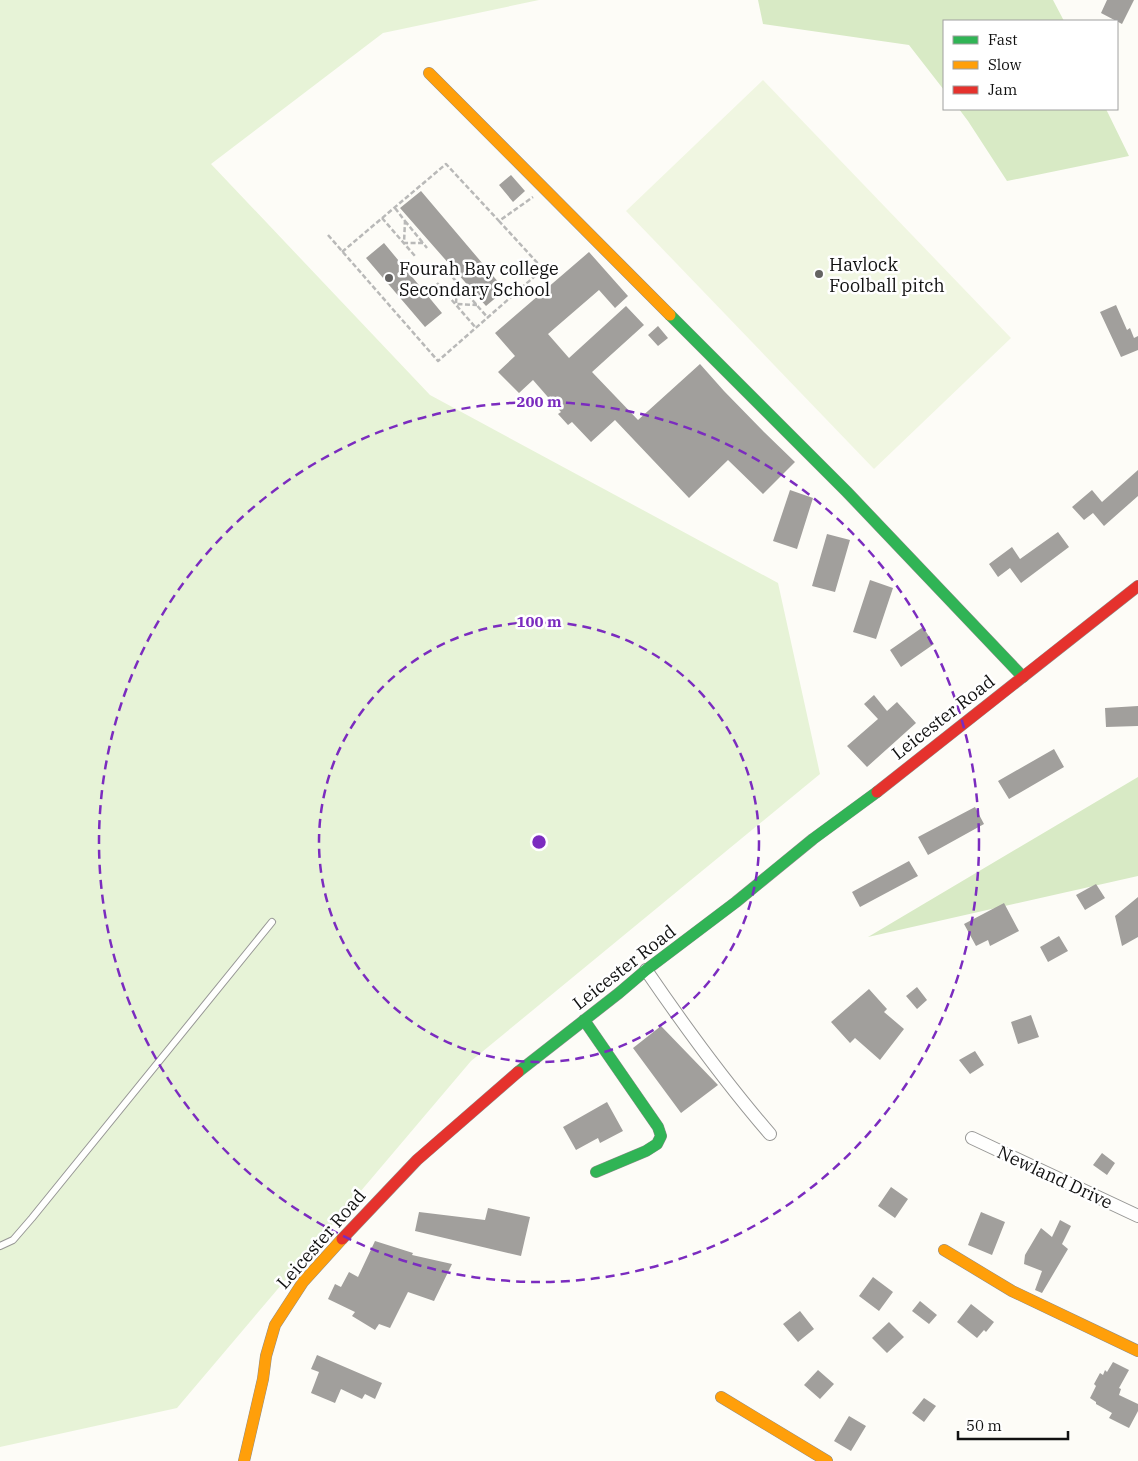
<svg xmlns="http://www.w3.org/2000/svg" width="1138" height="1461" viewBox="0 0 1138 1461" font-family="'IBM Plex Serif',serif">
<style>
.green{fill:#e7f3d7}
.forest{fill:#d8eac5}
.pitch{fill:#f0f6e1}
.building{fill:#a19f9c}
.lines{fill:none;stroke-linecap:round;stroke-linejoin:round}
.lane-casing{stroke:#979795;stroke-width:8}
.street-casing{stroke:#979795;stroke-width:14}
.fast-casing{stroke:#8e8d8b;stroke-width:12}
.slow-casing{stroke:#8e8d8b;stroke-width:12}
.jam-casing{stroke:#8e8d8b;stroke-width:12}
.path{stroke:#b9b9b8;stroke-width:2.5;stroke-dasharray:5 2.5;stroke-linecap:butt}
.lane{stroke:#fffffe;stroke-width:6}
.street{stroke:#fffffe;stroke-width:12}
.fast{stroke:#30b455;stroke-width:11}
.slow{stroke:#ff9f0a;stroke-width:11}
.jam{stroke:#e5322d;stroke-width:11}
.ring{fill:none;stroke:#7b2cbf;stroke-width:2.5;stroke-dasharray:9 6}
.poi-dot{fill:#646362;stroke:#fff;stroke-width:2}
.labels{text-anchor:middle;dominant-baseline:central;stroke-width:5;stroke-linejoin:round;paint-order:stroke}
.poi-label{font-size:18px;fill:#111;stroke:#fff;text-anchor:start}
.street-label{font-size:18px;fill:#111;stroke:#fff}
.centre{fill:#7b2cbf;stroke:#fff;stroke-width:2.5}
.ring-label{font-size:15px;text-anchor:middle;font-weight:bold;fill:#7b2cbf;stroke:#fff;stroke-width:5;stroke-linejoin:round;paint-order:stroke}
</style>
<rect width="100%" height="100%" fill="#fdfcf7"/>
<path class="green" d="M0,0H539L383,33L211,164L430,395L778,583L820,774L471,1061L177,1408L0,1447Z"/>
<path class="forest" d="M758,0H1053L1064,21H944V90L909,45L763,24Z
M959,109H1106L1129,156L1007,181L968,121Z
M1138,777V876L868,937Z"/>
<path class="pitch" d="M763,80L1011,338L874,469L626,211Z"/>
<path class="building" d="M1107,0H1134L1122,24L1101,13Z
M511,175L525,191L513,202L499,185Z
M421,191L505,290L486,306L400,208Z
M384,243L442,313L425,327L366,258Z
M589,252L628,296L615,308L599,290L548,334L569,358L626,306L644,325L592,372L638,420L700,364L724,391L764,432L795,462L763,494L728,460L689,498L615,420L591,442L572,422L568,425L558,414L561,412L533,380L519,393L498,372L515,356L495,333Z
M1116,305L1127,330L1130,328L1134,338L1138,336V350L1121,357L1100,312Z
M658,326L668,338L658,346L648,335Z
M1138,470V496L1104,526L1093,513L1084,520L1072,507L1092,490L1102,502Z
M790,490L813,498L797,549L773,541Z
M1058,532L1069,547L1021,583L1010,568L998,577L989,564L1012,547L1020,559Z
M827,534L850,540L835,592L812,586Z
M870,580L893,588L876,639L853,632Z
M923,627L934,644L901,667L890,650Z
M874,695L887,711L897,702L916,723L867,767L847,746L878,719L864,704Z
M1138,706V726L1106,727L1105,708Z
M1054,749L1064,767L1009,799L998,781Z
M975,807L984,824L928,855L918,837Z
M909,861L918,876L860,907L852,892Z
M1096,884L1105,898L1085,910L1076,895Z
M1138,897V937L1122,946L1115,916Z
M1004,903L1019,931L990,946L988,940L976,946L964,924Z
M1059,936L1068,951L1048,962L1040,947Z
M917,987L927,1000L917,1009L906,996Z
M869,989L887,1009L884,1012L904,1029L880,1060L855,1038L850,1043L831,1022Z
M1031,1015L1039,1037L1018,1044L1011,1022Z
M661,1026L718,1085L681,1113L633,1048Z
M975,1051L984,1065L970,1074L959,1060Z
M607,1102L623,1131L600,1143L598,1138L576,1150L563,1127Z
M1102,1153L1115,1163L1107,1175L1093,1165Z
M891,1187L908,1199L895,1218L878,1206Z
M488,1208L530,1217L521,1256L415,1231L419,1212L485,1220Z
M981,1212L1005,1222L992,1255L968,1245Z
M1060,1220L1071,1226L1062,1244L1068,1249L1042,1293L1035,1290L1042,1271L1024,1264L1025,1255L1041,1228L1052,1237Z
M375,1241L413,1253L412,1255L452,1264L434,1301L408,1292L390,1328L379,1324L375,1330L352,1316L355,1312L328,1299L335,1284L341,1287L349,1272L358,1277Z
M873,1277L893,1292L879,1311L859,1296Z
M920,1301L937,1315L929,1324L912,1311Z
M971,1304L994,1322L986,1332L984,1330L977,1338L957,1322Z
M800,1311L814,1329L798,1342L783,1324Z
M889,1322L904,1337L887,1353L872,1338Z
M317,1355L382,1383L375,1399L365,1394L362,1399L341,1389L335,1403L311,1393L319,1372L311,1369Z
M1113,1362L1129,1370L1119,1388L1121,1389L1119,1395L1138,1404V1411L1129,1428L1109,1418L1112,1413L1096,1404V1402L1090,1398L1096,1386L1094,1384L1100,1373L1103,1375L1105,1370L1107,1372Z
M818,1370L834,1384L820,1399L804,1385Z
M924,1398L936,1406L924,1422L912,1413Z
M849,1416L866,1426L851,1451L834,1441Z"/>
<g class="lines">
<defs>
<path id="lane" d="M0,1246L13,1240L32,1218L272,922"/>
<path id="street" d="M646,970C685,1027 725,1082 770,1134
M972,1138L1138,1216"/>
<path id="fast" d="M670,315L847,492L1023,677
M584,1020L658,1127L661,1136L657,1144L646,1151L596,1172
M518,1072L619,993L646,970L736,902L813,839L877,792"/>
<path id="slow" d="M429,73L670,315
M944,1250L1012,1291L1138,1351
M721,1397L827,1461
M244,1461L263,1379L266,1356L275,1325L303,1282L342,1239"/>
<path id="jam" d="M877,792L1138,586
M342,1239L417,1160L518,1072"/>
</defs>
<use href="#lane" class="lane-casing"/>
<use href="#street" class="street-casing"/>
<use href="#fast" class="fast-casing"/>
<use href="#slow" class="slow-casing"/>
<use href="#jam" class="jam-casing"/>
<path class="path" d="M395,208L405,221L404,243H423L427,248
M382,218L415,256
M405,221L423,243
M328,235L438,361L543,269L499,221L533,197
M342,252L446,164L499,221
M448,272L488,318
M437,283L476,328
M457,283L456,304L477,305"/>
<use href="#lane" class="lane"/>
<use href="#street" class="street"/>
<use href="#fast" class="fast"/>
<use href="#slow" class="slow"/>
<use href="#jam" class="jam"/>
</g>
<g class="ring">
<circle cx="539" cy="842" r="220"/>
<circle cx="539" cy="842" r="440"/>
</g>
<g class="poi-dot">
<circle cx="819" cy="274" r="5"/>
<circle cx="389" cy="278" r="5"/>
</g>
<g class="labels">
<g class="poi-label">
<text x="829" y="264">Havlock<tspan x="829" dy="21">Foolball pitch</tspan></text>
<text x="399" y="268">Fourah Bay college<tspan x="399" dy="21">Secondary School</tspan></text>
</g>
<g class="street-label">
<text transform="translate(943 717) rotate(-38)">Leicester Road</text>
<text transform="translate(624 967) rotate(-38)">Leicester Road</text>
<text transform="translate(1055 1177) rotate(25)">Newland Drive</text>
<text transform="translate(321 1239) rotate(-49)">Leicester Road</text>
</g>
</g>
<circle cx="539" cy="842" r="8" class="centre"/>
<g class="ring-label">
<text x="539" y="407">200 m</text>
<text x="539" y="627">100 m</text>
</g>
<rect x="943" y="20" width="175" height="90" fill="#ffffff" stroke="#a0a0a0"/>
<rect x="953" y="36" width="25" height="8" fill="#30b455" stroke="#a0a0a0"/>
<text x="988" y="45" font-size="15" fill="#111111">Fast</text>
<rect x="953" y="61" width="25" height="8" fill="#ff9f0a" stroke="#a0a0a0"/>
<text x="988" y="70" font-size="15" fill="#111111">Slow</text>
<rect x="953" y="86" width="25" height="8" fill="#e5322d" stroke="#a0a0a0"/>
<text x="988" y="95" font-size="15" fill="#111111">Jam</text>
<path d="M958 1431v8h110v-8" fill="none" stroke="#111111" stroke-width="2.5"/>
<text x="966" y="1431" font-size="15" fill="#111111" stroke="#ffffff" stroke-width="4" paint-order="stroke">50 m</text>
</svg>
